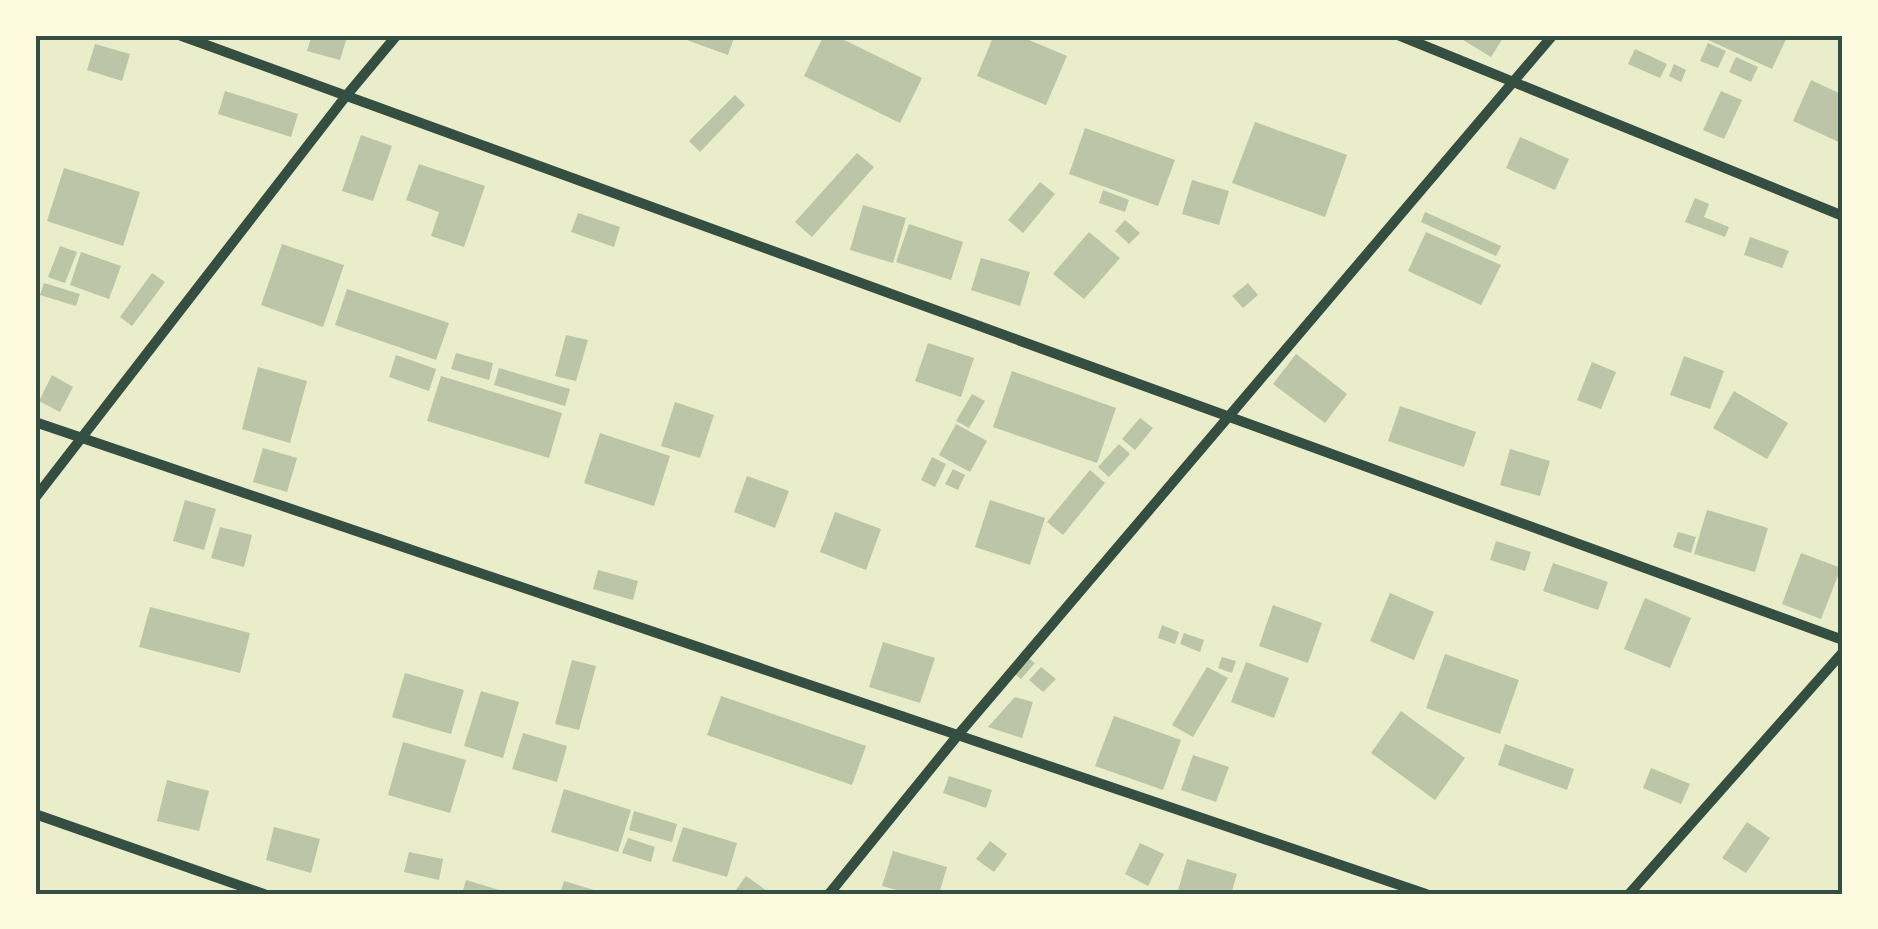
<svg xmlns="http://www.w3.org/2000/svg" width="1878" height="929" viewBox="0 0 1878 929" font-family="Signika,sans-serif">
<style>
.building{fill:#bcc5a7}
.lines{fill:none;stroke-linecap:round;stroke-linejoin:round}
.minor{stroke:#344e41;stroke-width:10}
.neatline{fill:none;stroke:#344e41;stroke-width:4}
</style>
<rect width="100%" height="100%" fill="#e9edc9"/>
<path class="building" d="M312,35H329L346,40L340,60L307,51Z
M673,35H735L728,55Z
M824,35H834L922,78L900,123L804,76Z
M994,35H1017L1067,56L1046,105L977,76Z
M1455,35H1505L1491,57Z
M1697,35H1788L1772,69Z
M1708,43L1726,51L1718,68L1700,61Z
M95,44L130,54L122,81L87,70Z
M1635,49L1667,64L1660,78L1628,64Z
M1736,57L1758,67L1751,82L1729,72Z
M1674,64L1686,70L1681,82L1669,76Z
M1811,80L1843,95V144L1793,121Z
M225,91L298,114L291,137L218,114Z
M1721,91L1742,100L1724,139L1703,130Z
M735,95L745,105L700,152L689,141Z
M1255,122L1347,155L1325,217L1232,183Z
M1085,128L1175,160L1158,206L1069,174Z
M361,135L392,146L373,201L342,191Z
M1520,137L1569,159L1555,190L1506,168Z
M857,153L874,167L812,237L795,222Z
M419,164L485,186L464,247L431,236L439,212L406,200Z
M64,168L140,192L123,246L47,221Z
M1192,180L1229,191L1219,225L1182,214Z
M1040,182L1055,194L1023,233L1008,220Z
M1103,190L1129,200L1125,212L1099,203Z
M1695,198L1709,204L1704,217L1729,227L1725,237L1685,222Z
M863,205L906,218L893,263L850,250Z
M1425,212L1501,246L1496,256L1421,222Z
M578,213L620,227L614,247L571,232Z
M1125,220L1140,233L1129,244L1115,231Z
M909,224L963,242L951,280L896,262Z
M1089,232L1120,258L1084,299L1053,274Z
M1426,232L1501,265L1481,305L1408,271Z
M1750,237L1789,251L1782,268L1744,255Z
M282,244L344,265L323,327L261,305Z
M60,246L77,252L65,283L48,277Z
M81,252L121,266L109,299L70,285Z
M981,258L1030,272L1020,306L971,290Z
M152,273L165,282L132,326L120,317Z
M44,283L80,294L76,306L40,295Z
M1248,283L1258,295L1243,308L1232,296Z
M347,289L449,323L436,360L335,325Z
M566,335L588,340L576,381L555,376Z
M928,343L974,358L961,397L915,381Z
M456,353L493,363L489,380L451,369Z
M1296,354L1347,394L1325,423L1273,384Z
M396,355L436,369L429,391L389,377Z
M1684,356L1724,371L1710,409L1670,395Z
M1592,362L1616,372L1601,409L1577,400Z
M258,367L307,381L290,443L242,429Z
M499,368L570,389L565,406L494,385Z
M1012,371L1116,408L1097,463L993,427Z
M52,375L73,387L60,412L39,401Z
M441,376L562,413L549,458L427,421Z
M1734,391L1788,423L1767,459L1713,428Z
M972,394L985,401L969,428L956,421Z
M675,402L714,415L700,458L661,446Z
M1400,406L1476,432L1464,467L1388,441Z
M1140,418L1153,428L1135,450L1122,439Z
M956,424L987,441L970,472L939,455Z
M600,433L670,456L654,506L584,483Z
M1119,444L1130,454L1109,477L1098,467Z
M263,448L297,458L287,492L253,482Z
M1510,449L1550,461L1540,496L1500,485Z
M932,457L946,464L935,487L921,480Z
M953,469L965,475L958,490L945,484Z
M1090,470L1105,483L1063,535L1047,522Z
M747,476L789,491L775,528L734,512Z
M185,500L216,509L204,550L173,541Z
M990,500L1045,518L1030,565L975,547Z
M1707,510L1768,528L1755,572L1694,554Z
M835,512L881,529L866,570L820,552Z
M220,527L252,535L244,567L211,558Z
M1678,532L1696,537L1691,553L1673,547Z
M1496,541L1531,552L1525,571L1490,560Z
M1801,553L1841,568L1821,619L1782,604Z
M1553,563L1608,582L1598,610L1543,591Z
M598,570L638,581L633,600L593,589Z
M1390,593L1434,612L1414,660L1370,641Z
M1645,598L1691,618L1670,668L1624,649Z
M1273,605L1322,623L1308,663L1259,646Z
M150,607L250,633L240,673L139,647Z
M1162,625L1179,632L1175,644L1158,638Z
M1184,633L1204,640L1200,652L1180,644Z
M883,642L935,658L920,703L869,687Z
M1445,654L1519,680L1500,734L1426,708Z
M1027,657L1035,663L1021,679L1013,672Z
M1222,657L1236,661L1232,673L1218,668Z
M572,660L596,666L579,730L555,724Z
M1246,662L1289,678L1274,718L1231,702Z
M1041,667L1056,679L1043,692L1029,680Z
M1207,667L1228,678L1193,737L1172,725Z
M405,673L464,690L451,734L392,717Z
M481,691L519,702L503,758L464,746Z
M721,696L866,746L852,785L707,735Z
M1015,697L1033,702L1022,738L988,727Z
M1401,711L1465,758L1435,800L1371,753Z
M1114,716L1181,740L1163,790L1095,766Z
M523,733L567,746L557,782L512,769Z
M403,742L466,760L450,813L388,795Z
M1505,744L1574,769L1567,790L1498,765Z
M1193,755L1229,767L1216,802L1181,790Z
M1651,768L1690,784L1681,804L1643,788Z
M949,776L992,790L986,808L943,793Z
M167,780L209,791L199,831L157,821Z
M564,789L631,810L618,852L551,832Z
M634,811L677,824L672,842L629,830Z
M1747,822L1770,838L1746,873L1722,858Z
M274,827L320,839L311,873L266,860Z
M683,827L737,843L727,877L672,861Z
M628,838L655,847L651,862L622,853Z
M990,841L1007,854L994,872L976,859Z
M1140,843L1164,854L1148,886L1125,874Z
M893,851L947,867L939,894H911L882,886Z
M409,852L443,859L439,880L404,872Z
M1187,859L1237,874L1231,894H1177Z
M746,876L767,891L765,894H733Z
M466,880L509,893V894H462Z
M564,881L604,893V894H560Z"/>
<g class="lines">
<path class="minor" d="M179,35L1843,640
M1398,35L1843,216
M35,422L1426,894
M35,498L346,96L397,35
M35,814L264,894
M829,894L958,735L1553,35
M1629,894L1843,652"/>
</g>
<rect width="1878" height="929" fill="none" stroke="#fefae0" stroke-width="75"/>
<rect x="38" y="38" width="1802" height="854" class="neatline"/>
</svg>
